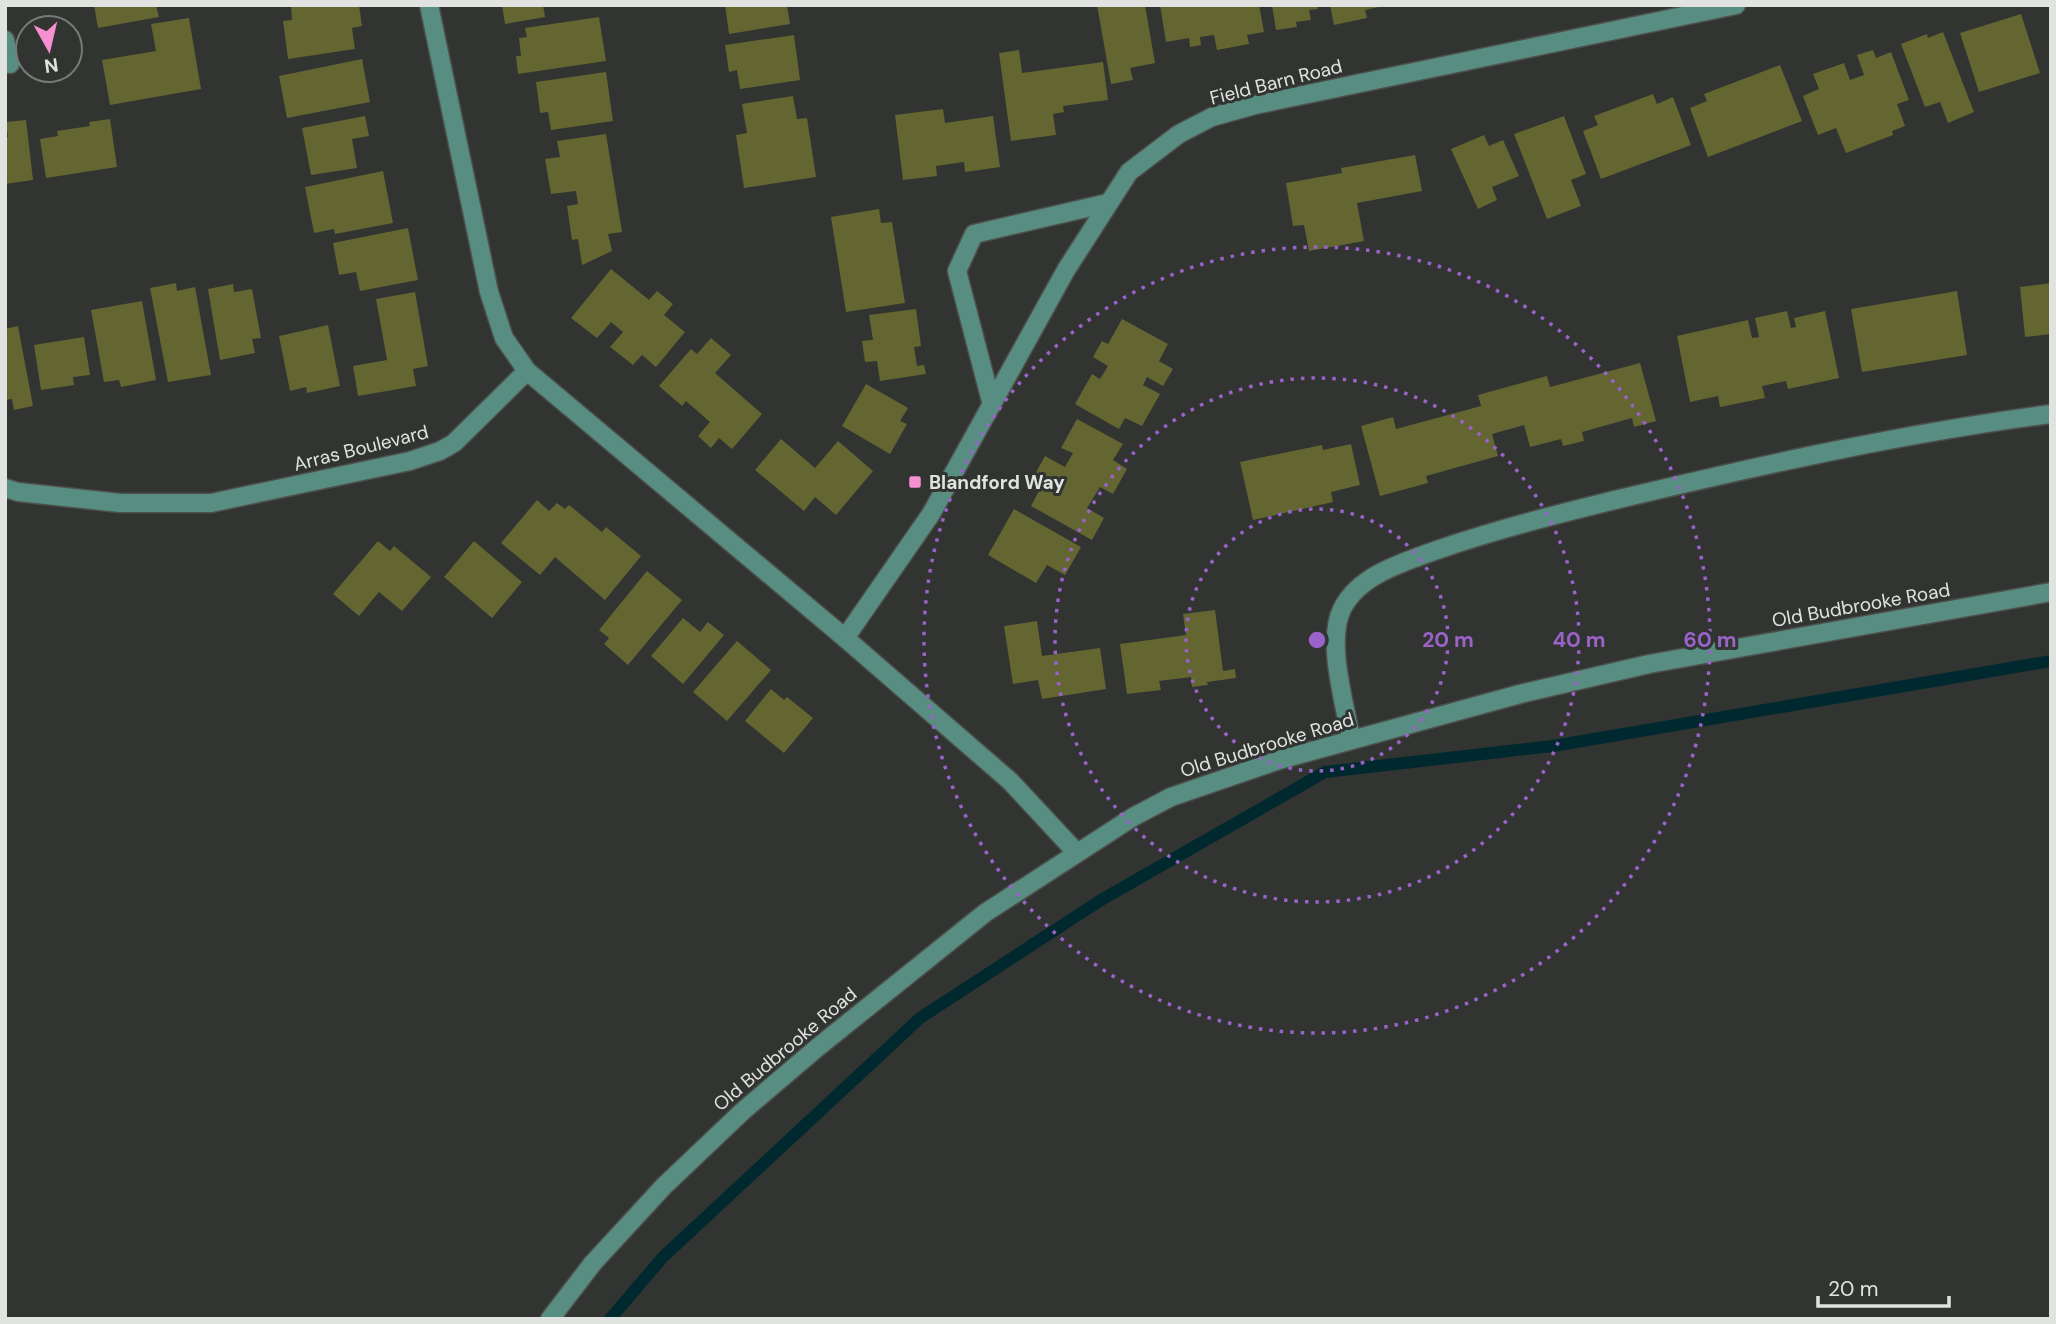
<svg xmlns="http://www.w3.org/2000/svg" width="2056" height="1324" viewBox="0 0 2056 1324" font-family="'DM Sans',sans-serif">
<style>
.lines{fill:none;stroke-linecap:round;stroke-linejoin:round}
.stream{stroke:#00292f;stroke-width:12}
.building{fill:#636631}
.minor-casing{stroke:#4d504d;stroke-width:21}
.minor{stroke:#588e81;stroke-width:18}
.ring{fill:none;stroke:#9a63c9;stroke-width:3.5;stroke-dasharray:3.5 7}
.poi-dot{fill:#f690d0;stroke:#313431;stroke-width:2.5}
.labels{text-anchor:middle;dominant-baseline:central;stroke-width:6;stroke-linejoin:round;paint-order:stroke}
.street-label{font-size:19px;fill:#e1e3e1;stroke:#313431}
.poi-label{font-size:19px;font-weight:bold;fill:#e1e3e1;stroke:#313431;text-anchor:start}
.centre{fill:#9a63c9;stroke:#313431;stroke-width:3.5}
.ring-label{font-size:21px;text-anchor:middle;font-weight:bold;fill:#9a63c9;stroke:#313431;stroke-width:6;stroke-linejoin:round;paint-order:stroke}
</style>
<rect width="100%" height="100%" fill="#313431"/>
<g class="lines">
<path class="stream" d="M610,1319L663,1257L920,1018L1101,900L1325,772L1553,746L2051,661"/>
</g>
<path class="building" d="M94,5H156L159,17L98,28Z
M298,5H359L362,26L352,28L355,49L288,59L283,21L292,20L291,6Z
M502,5H543L545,17L505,24Z
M725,5H787L790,24L729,34Z
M1097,5H1145L1155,63L1130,68L1133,80L1111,84Z
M1160,5H1259L1264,32L1247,35L1249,44L1217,50L1214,35L1200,37L1201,45L1190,47L1189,38L1166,42Z
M1272,5H1317L1318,9L1309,10L1311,20L1296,22L1297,27L1276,30Z
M1330,5H1383V6L1365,10L1367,18L1334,25Z
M2021,14L2040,73L1979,92L1960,33Z
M599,17L606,61L518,74L516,56H521L519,38L527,37L525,28Z
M189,18L201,89L110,105L102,60L156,51L151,24Z
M1943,32L1974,112L1948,123L1940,102L1925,107L1901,44L1927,34L1928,38Z
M794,35L800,80L740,89L737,70L729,72L725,45Z
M1019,50L1022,73L1103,62L1108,100L1063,106L1064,112L1053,114L1056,135L1011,141L999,53Z
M1873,50L1876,58L1891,52L1909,100L1897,104L1905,126L1892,131L1893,135L1846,153L1836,128L1818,135L1803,96L1819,89L1813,74L1844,63L1850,80L1864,75L1857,55Z
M362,59L370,102L287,118L279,76Z
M1780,65L1802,121L1708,157L1690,108L1707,101L1704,94Z
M606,72L613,121L551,130L548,112L540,113L536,82Z
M1653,94L1657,104L1673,97L1691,145L1601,179L1583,131L1598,125L1594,116Z
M793,96L797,119L807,118L816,177L744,188L736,135L747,133L742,104Z
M943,109L945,123L993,116L1000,167L965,172L964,162L936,166L937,176L903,180L895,115Z
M365,116L369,136L352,139L357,168L311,175L302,128Z
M1564,116L1586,174L1571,180L1581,206L1547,219L1514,134Z
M110,119L117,167L46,178L40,139L58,136L57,131L90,126L89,122Z
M26,120L33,180L5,184V138L8,137L6,122Z
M606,134L622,232L608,234L612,251L582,265L578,239L572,240L567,206L578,204L576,191L551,194L545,159L560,157L557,141Z
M1484,135L1489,146L1503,140L1519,176L1492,187L1497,200L1478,209L1451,149Z
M1415,155L1422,191L1357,203L1364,241L1309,251L1304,225L1293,226L1286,183L1342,173L1341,168Z
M383,171L393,223L335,234L334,229L314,233L305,187Z
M879,209L881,223L892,222L905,303L846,312L831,217Z
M408,228L418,280L360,291L356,272L339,275L333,243Z
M611,269L649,300L657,291L673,304L664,315L685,332L656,367L642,355L633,365L610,347L623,332L611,322L597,338L571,318Z
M176,283L177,291L195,287L211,375L168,382L150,288Z
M2051,283V334L2025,337L2020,287Z
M233,284L234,292L252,289L261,338L252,339L255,353L220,360L208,289Z
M1957,291L1967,355L1862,372L1851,309Z
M415,292L428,366L413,369L416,386L358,396L353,366L387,360L376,299Z
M142,301L156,380L121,387L119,380L104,382L91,310Z
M916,309L921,346L914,347L917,366L924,365L926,374L880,381L877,361L865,362L862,341L873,340L869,315Z
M1787,311L1791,328L1796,327L1794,318L1825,311L1839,378L1788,389L1786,381L1762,386L1765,398L1720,407L1718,396L1690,402L1677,336L1748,320L1752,338L1759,337L1755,318Z
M1122,319L1168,344L1159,361L1173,369L1163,386L1147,377L1143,385L1160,394L1142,426L1125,418L1119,429L1075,404L1092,374L1100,379L1108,366L1093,357L1102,341L1108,344Z
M328,325L340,386L307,393L306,387L290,391L279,336Z
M18,326L33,406L14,410L12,399L5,400V329Z
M84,337L90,375L73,377L74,385L41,390L34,345Z
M711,338L731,355L715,373L762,414L732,449L719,438L711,448L698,436L710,422L686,401L682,406L659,386L691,349L697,354Z
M1640,363L1656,421L1634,427L1632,418L1582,432L1584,441L1563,446L1561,439L1530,447L1524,425L1492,434L1498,456L1426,476L1428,483L1380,496L1361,426L1393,417L1396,429L1481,406L1478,395L1547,376L1550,387Z
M866,384L908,408L900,421L907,424L890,454L842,426Z
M1077,419L1123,444L1113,460L1127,469L1113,494L1100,487L1087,508L1104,518L1092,540L1031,506L1039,491L1029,485L1045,456L1065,467L1073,453L1061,448Z
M781,439L815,468L838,441L873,471L836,515L815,497L804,511L755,470Z
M1351,444L1360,485L1331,492L1333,502L1253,520L1240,462L1322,445L1323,450Z
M537,500L549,511L557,503L565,509L569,505L602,532L606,527L641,556L605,600L555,557L540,575L501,543Z
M1014,509L1081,547L1065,575L1047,565L1036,583L988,555Z
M378,541L390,551L394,546L431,577L402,611L379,592L359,616L333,594Z
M474,541L522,582L492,618L444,577Z
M647,571L682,600L628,665L604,644L609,638L599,630Z
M1215,610L1223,671L1235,669L1236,678L1207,682L1208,685L1192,687L1191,677L1159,681L1161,690L1127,694L1120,644L1186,635L1183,614Z
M683,618L700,632L708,622L724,635L683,684L651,656Z
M1037,621L1042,656L1100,648L1106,689L1042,699L1038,680L1013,684L1004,626Z
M737,641L771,670L727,721L693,692Z
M771,689L784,700L787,697L813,718L784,753L745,721Z"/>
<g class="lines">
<defs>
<path id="minor" d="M5,40L10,64
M527,371L845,638L1010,781L1077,853
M992,405L957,271L974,234L1108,203
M5,488L18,492L120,503H211L410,461L440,451L454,443L527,371L504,338L489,292L429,5
M845,638L931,514L1066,270L1129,172L1179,134L1212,117L1255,105L1736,5
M1351,739C1345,704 1326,642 1342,609C1350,593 1365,581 1380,573C1399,563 1420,556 1440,549C1498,529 1558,514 1619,499C1762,465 1904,433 2051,414
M550,1319L593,1263L664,1186L744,1110L818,1047L985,913L1133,817L1171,797L1279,760L1520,694L1649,664L2051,592"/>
</defs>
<use href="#minor" class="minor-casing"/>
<use href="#minor" class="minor"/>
</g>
<g class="ring">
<circle cx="1317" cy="640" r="131"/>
<circle cx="1317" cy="640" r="262"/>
<circle cx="1317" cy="640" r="393"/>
</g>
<rect class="poi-dot" x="908" y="475" width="14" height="14" rx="3.5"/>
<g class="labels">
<g class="street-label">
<text transform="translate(1276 82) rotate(-14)">Field Barn Road</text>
<text transform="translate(361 448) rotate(-14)">Arras Boulevard</text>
<text transform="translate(1861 605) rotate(-10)">Old Budbrooke Road</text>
<text transform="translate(1267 745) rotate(-17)">Old Budbrooke Road</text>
<text transform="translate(785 1049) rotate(-40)">Old Budbrooke Road</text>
</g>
<g class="poi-label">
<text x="929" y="482">Blandford Way</text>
</g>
</g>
<circle cx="1317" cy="640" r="10" class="centre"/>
<g class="ring-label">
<text x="1448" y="647">20 m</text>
<text x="1579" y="647">40 m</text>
<text x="1710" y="647">60 m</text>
</g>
<rect width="2056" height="1324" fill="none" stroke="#e1e3e1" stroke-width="14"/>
<g transform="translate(49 49) rotate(172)"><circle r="33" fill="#313431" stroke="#777a77" stroke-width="2"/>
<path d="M0-5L12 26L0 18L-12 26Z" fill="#f690d0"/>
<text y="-10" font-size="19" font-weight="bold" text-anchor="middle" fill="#e1e3e1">N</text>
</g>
<path d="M1818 1296v10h131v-10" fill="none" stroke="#e1e3e1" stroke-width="3.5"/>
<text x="1828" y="1296" font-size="21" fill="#e1e3e1" stroke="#313431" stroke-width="5" paint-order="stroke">20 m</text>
</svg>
